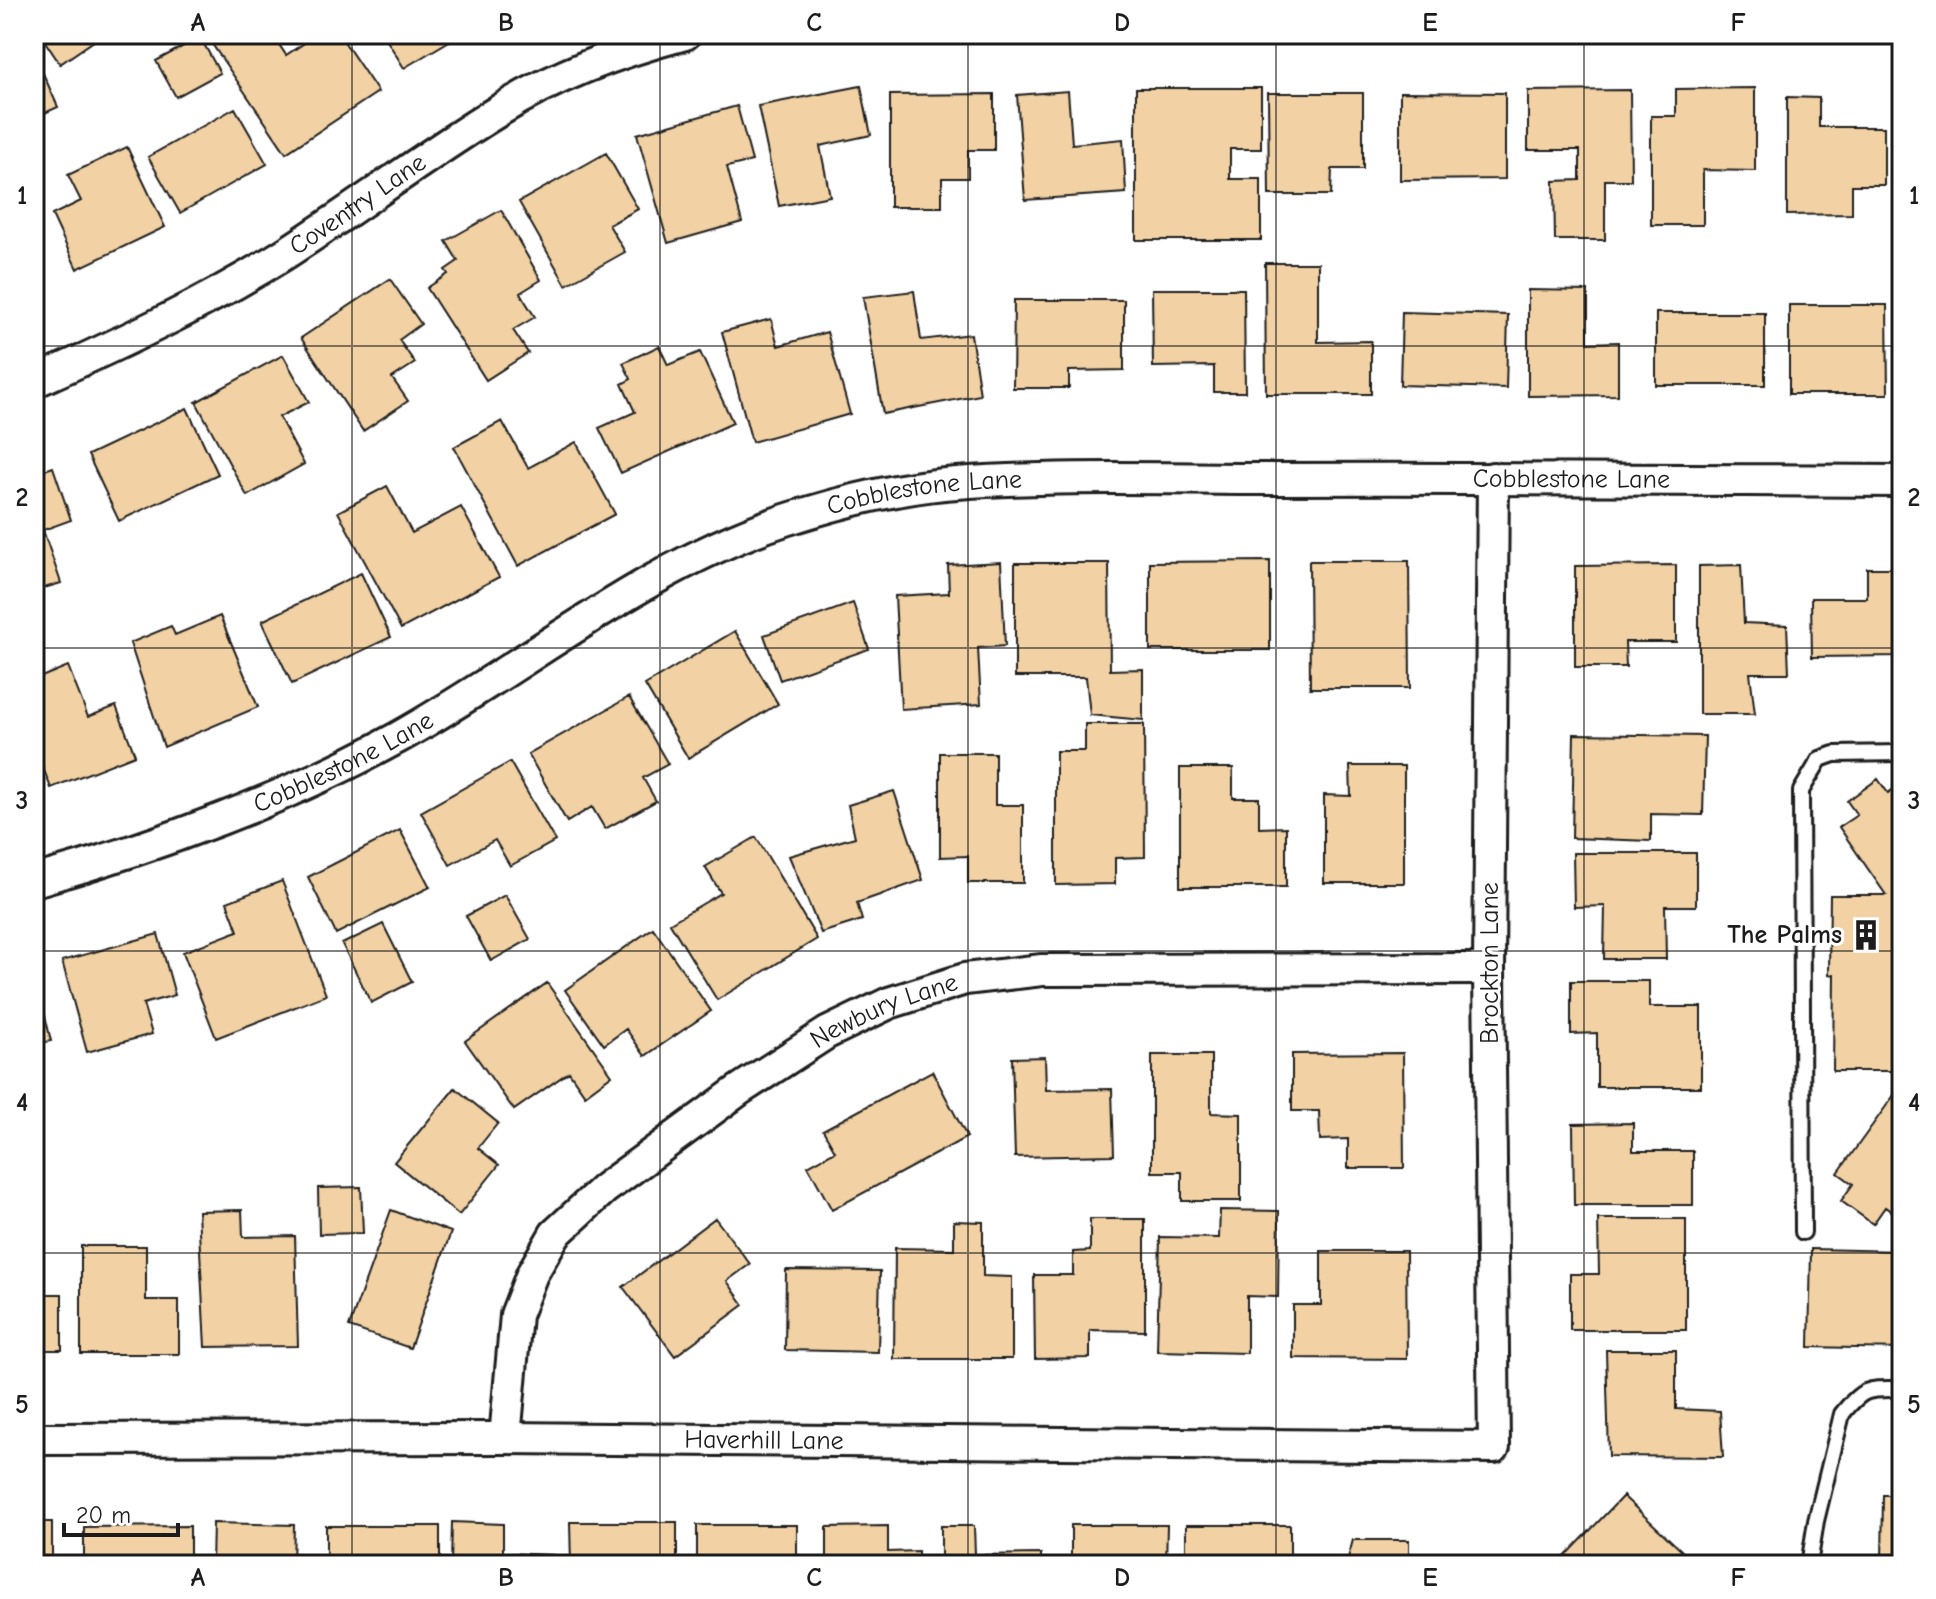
<svg xmlns="http://www.w3.org/2000/svg" width="1936" height="1599" viewBox="0 0 1936 1599" font-family="'Comic Neue',sans-serif">
<style>
.building{fill:#f2d2a4;stroke:#1c1c1c;stroke-width:2}
.lines{fill:none;stroke-linecap:round;stroke-linejoin:round}
.service-casing{stroke:#1c1c1c;stroke-width:20}
.minor-casing{stroke:#1c1c1c;stroke-width:36}
.service{stroke:#fff;stroke-width:14}
.minor{stroke:#fff;stroke-width:30}
.grid{fill:none;stroke:#1c1c1c;stroke-width:2;stroke-opacity:0.55}
.labels{text-anchor:middle;dominant-baseline:central;stroke-width:6;stroke-linejoin:round;paint-order:stroke}
.street-label{font-size:26px;fill:#1c1c1c;stroke:#fff}
.poi-label{font-size:26px;font-weight:bold;fill:#1c1c1c;stroke:#fff;text-anchor:end}
.neatline{fill:none;stroke:#1c1c1c;stroke-width:3}
.grid-label{font-size:26px;text-anchor:middle;font-weight:bold;fill:#1c1c1c}
</style>
<rect width="100%" height="100%" fill="#fff"/>
<filter id="ink" filterUnits="userSpaceOnUse"><feTurbulence type="fractalNoise" baseFrequency=".0125" numOctaves="2"/><feDisplacementMap in="SourceGraphic" scale="16" xChannelSelector="R" yChannelSelector="G"/><feConvolveMatrix kernelMatrix="1 2 1 2 8 2 1 2 1" color-interpolation-filters="sRGB"/></filter>
<g filter="url(#ink)">
<path class="building" d="M40,34H104L60,64Z
M220,34H272L286,55L318,34H339L378,92L286,153L210,41Z
M383,34H461L404,68Z
M200,37L220,73L176,97L156,61Z
M34,53L58,107L34,118Z
M861,86L871,135L820,146L830,196L779,206L758,106Z
M1136,88H1261V149H1230V179H1261V240H1136Z
M1755,88V171L1703,170V225H1651V116H1676V89Z
M1630,90L1631,180H1605V240H1555L1554,181L1580,180V150H1528V91Z
M1068,91L1072,144L1123,139L1126,193L1025,200L1017,95Z
M1400,92L1505,93V179L1400,180Z
M1268,93H1363V169H1332L1331,195H1269Z
M994,94V150H968V178H942V207H890V95Z
M1787,97L1819,98V127H1884V185H1852V214L1787,215Z
M737,106L752,161L727,167L742,222L668,243L637,134Z
M235,108L267,164L180,213L148,157Z
M127,147L165,227L77,269L52,215L81,201L68,175Z
M606,153L638,209L609,225L625,252L566,285L519,202Z
M501,210L541,280L520,293L535,317L513,330L528,353L486,380L427,288L448,274L445,270L458,261L446,241Z
M1265,263H1318V342L1371,341V394H1266Z
M390,279L421,324L399,340L415,363L392,378L408,401L363,431L301,338Z
M1152,289H1244L1245,392H1214V366L1153,367Z
M1528,290L1588,291V343L1618,342V395L1528,396Z
M914,291L921,340L971,334L980,395L883,414L863,297Z
M1014,300H1124V370L1069,371V388H1013Z
M1789,305H1887L1888,394H1789Z
M1402,312L1508,315L1506,388L1400,385Z
M1656,313H1765V385H1656Z
M771,319L778,346L827,332L850,414L752,442L722,332Z
M659,346L668,365L700,352L733,423L621,473L599,428L635,412L622,384L631,379L623,363Z
M283,355L309,402L279,417L304,464L247,496L196,402Z
M187,408L218,474L119,521L88,455Z
M502,421L528,468L576,442L615,514L518,566L454,447Z
M53,467L71,520L43,530L61,583L34,591V474Z
M387,486L412,533L461,507L499,577L401,629L338,512Z
M1270,561V650H1150V562Z
M1309,561H1409L1410,688H1310Z
M1001,562L1005,646L978,648L981,704L901,709L895,596L949,593L948,565Z
M1015,563H1109L1110,670L1143,669V720L1090,715L1086,677H1015Z
M1676,565V642H1625L1626,667H1575V566Z
M1741,565L1744,623L1787,625L1789,673H1750L1755,714H1699V566Z
M1867,568H1902V656L1812,657L1811,598H1867Z
M361,573L391,637L292,684L262,621Z
M853,603L869,649L780,680L764,635Z
M220,616L258,707L164,747L130,643L171,626L175,635Z
M735,631L778,704L688,758L645,685Z
M68,666L88,717L116,706L135,755L51,788L34,745V680Z
M629,697L668,764L643,778L656,801L605,829L592,807L567,822L528,754Z
M1085,724H1144L1145,857L1115,858V884L1056,885V751H1085Z
M1574,734L1705,736L1703,815L1651,814V841L1572,838Z
M940,753H995V805H1023V883H968V856L940,857Z
M510,762L555,841L510,866L495,840L450,865L421,812Z
M1350,766H1404V883H1324V795L1351,796Z
M1180,768H1233V798H1259V828L1286,827V887H1180Z
M1878,779L1888,793L1902,783V1071H1833L1834,974L1829,975L1830,895H1886L1839,827L1857,815L1847,801Z
M894,791L923,880L857,903L862,920L821,933L789,856L855,837L848,805Z
M400,830L430,887L336,934L308,877Z
M756,837L817,939L717,1000L670,923L721,893L705,867Z
M1573,853H1696V906H1665L1666,959H1604L1605,906L1574,907Z
M282,881L326,995L216,1038L183,952L238,931L227,902Z
M505,895L530,939L491,961L466,916Z
M383,924L412,982L371,1003L342,944Z
M653,928L711,1011L645,1056L626,1029L604,1045L565,990Z
M158,934L175,995L143,1004L152,1034L87,1052L62,961Z
M34,969L51,1041L34,1044Z
M1571,981H1649V1007H1701V1087H1597V1033L1571,1034Z
M547,983L612,1075L585,1095L569,1072L514,1110L465,1041Z
M1403,1053L1404,1168H1348V1139L1320,1140L1319,1111H1292V1054Z
M1152,1055H1211V1113L1241,1114V1201H1182V1172H1152Z
M1045,1057L1046,1090L1112,1089L1114,1155L1015,1157L1012,1058Z
M932,1071L967,1137L832,1210L808,1166L835,1151L823,1130Z
M1902,1084V1219L1885,1207L1873,1224L1841,1201L1853,1184L1838,1173Z
M455,1088L498,1123L478,1148L499,1165L459,1215L394,1162Z
M1633,1123V1151H1693V1205H1574L1573,1124Z
M361,1187L363,1233L319,1234L318,1188Z
M242,1210L243,1237L295,1236L298,1346L205,1347L198,1211Z
M391,1210L451,1232L410,1348L349,1327Z
M1220,1210L1279,1211L1278,1297L1247,1296V1353L1157,1351L1160,1237L1219,1238Z
M715,1218L750,1264L727,1281L744,1305L675,1356L623,1287Z
M1090,1219H1145V1331L1090,1330V1358L1035,1359L1034,1275H1073V1252L1090,1251Z
M1598,1219H1686V1330H1570V1274H1599Z
M954,1221L983,1222V1276L1012,1277V1359H894L895,1248L954,1249Z
M81,1246H146V1300H179V1354H81Z
M1811,1249L1902,1251V1349L1809,1347Z
M1321,1251H1406L1407,1359L1293,1358V1305H1321Z
M786,1270L880,1271L878,1352L785,1350Z
M34,1294H62V1350H34Z
M1606,1350H1676V1409L1720,1411L1723,1457L1609,1456Z
M1883,1495H1902V1565H1882Z
M1623,1496L1682,1551L1669,1565H1557Z
M34,1522H52V1565H34Z
M452,1522L503,1524V1553L554,1555V1565H451Z
M570,1522H677V1565H571Z
M213,1523L294,1525L293,1565H212Z
M697,1525H797V1565H697Z
M1071,1525H1167L1166,1565H1071Z
M1186,1525H1290V1565H1186Z
M190,1526V1565H84V1527Z
M326,1526H440V1565H326Z
M888,1526V1552L918,1551V1565H827V1527Z
M941,1526H974L975,1555L1041,1554V1565H941Z
M1353,1540H1409V1565H1309V1559L1348,1558Z"/>
<g class="lines">
<defs>
<path id="service" d="M1803,1232L1801,791L1820,759L1834,754L1902,753
M1809,1565L1816,1521L1842,1414C1864,1386 1869,1389 1902,1389"/>
<g id="minor">
<path id="s1" d="M34,382C119,344 203,305 283,255C356,208 426,155 500,110C556,75 621,51 685,34"/>
<path id="s2" d="M34,881C155,847 289,798 399,737C526,666 647,565 785,520C840,502 899,487 957,483C1062,475 1168,479 1272,479C1482,478 1692,480 1902,481"/>
<path id="s3" d="M505,1438L516,1315L532,1274L555,1234L604,1189L739,1090L827,1033L889,1003L965,979L1042,970L1489,969"/>
<path id="s4" d="M34,1439L505,1438L1494,1447L1489,969L1493,478"/>
</g>
</defs>
<use href="#service" class="service-casing"/>
<use href="#minor" class="minor-casing"/>
<use href="#service" class="service"/>
<use href="#minor" class="minor"/>
</g>
</g>
<path class="grid" d="M352,34V1565M660,34V1565M968,34V1565M1276,34V1565M1584,34V1565M34,346H1902M34,648H1902M34,951H1902M34,1253H1902"/>
<defs>
<symbol id="building-bare" viewBox="-9 -9 18 18"><path d="M-4-6H4V6H1V3H-1V6H-4ZM-2.5-4.3h1.7v1.8h-1.7ZM.8-4.3h1.7v1.8H.8ZM-2.5-1h1.7V.8h-1.7ZM.8-1h1.7V.8H.8Z" fill="#1c1c1c" stroke="#fff" stroke-width="2.5" paint-order="stroke"/></symbol>
</defs>
<g fill-rule="evenodd">
<use href="#building-bare" x="1844" y="913" width="44" height="44"/>
</g>
<g class="labels">
<g class="street-label">
<text stroke="none"><textPath href="#s1" startOffset="370">Coventry Lane</textPath></text>
<text stroke="none"><textPath href="#s2" startOffset="1628">Cobblestone Lane</textPath></text>
<text stroke="none"><textPath href="#s2" startOffset="980">Cobblestone Lane</textPath></text>
<text stroke="none"><textPath href="#s2" startOffset="332">Cobblestone Lane</textPath></text>
<text transform="translate(1490 963) rotate(-90)">Brockton Lane</text>
<text stroke="none"><textPath href="#s3" startOffset="614">Newbury Lane</textPath></text>
<text stroke="none"><textPath href="#s4" startOffset="730">Haverhill Lane</textPath></text>
</g>
<g class="poi-label">
<text x="1842" y="935">The Palms</text>
</g>
</g>
<rect width="1936" height="1599" fill="none" stroke="#fff" stroke-width="88"/>
<path d="M64 1523v12h114v-12" fill="none" stroke="#1c1c1c" stroke-width="4"/>
<text x="76" y="1523" font-size="24" fill="#1c1c1c" stroke="#ffffff" stroke-width="6" paint-order="stroke">20 m</text>
<rect x="44" y="44" width="1848" height="1511" class="neatline"/>
<g class="grid-label">
<text x="198" y="31">A</text>
<text x="506" y="31">B</text>
<text x="814" y="31">C</text>
<text x="1122" y="31">D</text>
<text x="1430" y="31">E</text>
<text x="1738" y="31">F</text>
<text x="22" y="204">1</text>
<text x="1914" y="204">1</text>
<text x="22" y="506">2</text>
<text x="1914" y="506">2</text>
<text x="22" y="809">3</text>
<text x="1914" y="809">3</text>
<text x="22" y="1111">4</text>
<text x="1914" y="1111">4</text>
<text x="22" y="1413">5</text>
<text x="1914" y="1413">5</text>
<text x="198" y="1586">A</text>
<text x="506" y="1586">B</text>
<text x="814" y="1586">C</text>
<text x="1122" y="1586">D</text>
<text x="1430" y="1586">E</text>
<text x="1738" y="1586">F</text>
</g>
</svg>
